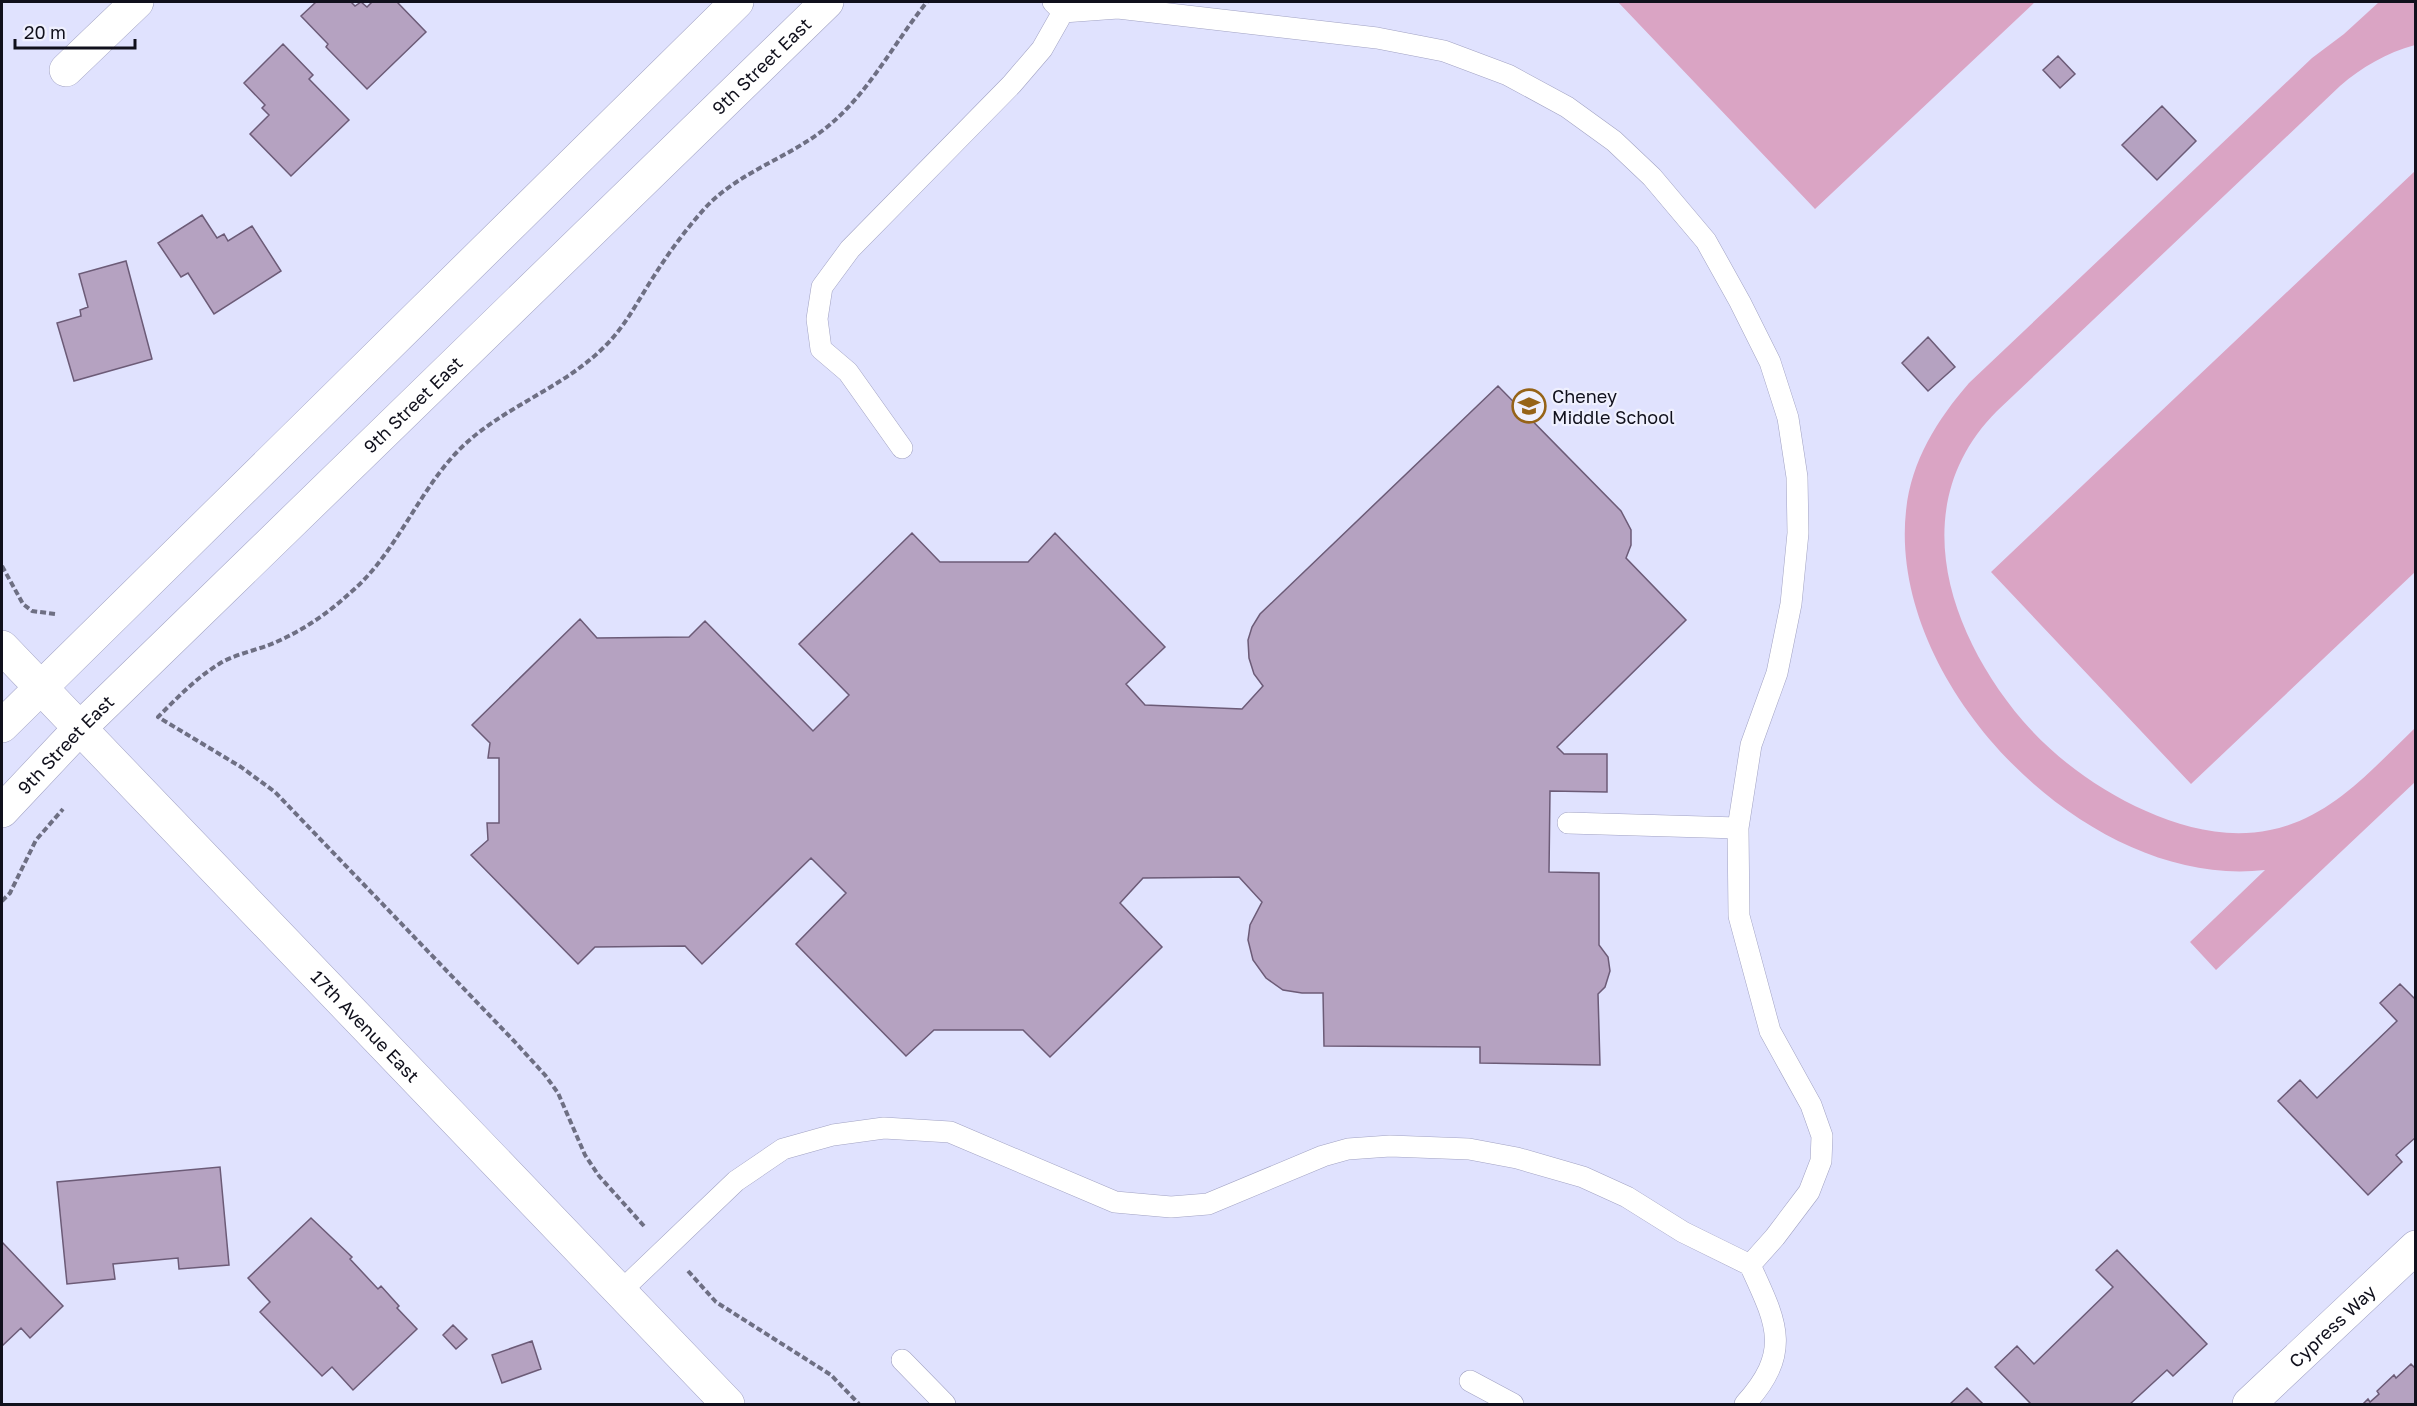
<svg xmlns="http://www.w3.org/2000/svg" width="2417" height="1406" viewBox="0 0 2417 1406" font-family="'Golos Text',sans-serif">
<style>
.green{fill:#daa4c4}
.building{fill:#b5a2c1;stroke:#6c5b77;stroke-width:1.5}
.lines{fill:none;stroke-linecap:round;stroke-linejoin:round}
.service-casing{stroke:#a1a2c3;stroke-width:22}
.minor-casing{stroke:#a1a2c3;stroke-width:34}
.tertiary-casing{stroke:#a1a2c3;stroke-width:34}
.secondary-casing{stroke:#a1a2c3;stroke-width:34}
.path{stroke:#6e6f83;stroke-width:4;stroke-dasharray:6 3;stroke-linecap:butt}
.service{stroke:#fff;stroke-width:21}
.minor{stroke:#fff;stroke-width:33}
.tertiary{stroke:#fff;stroke-width:33}
.secondary{stroke:#fff;stroke-width:33}
.labels{text-anchor:middle;dominant-baseline:central;stroke-width:4.5;stroke-linejoin:round;paint-order:stroke}
.street-label{font-size:18px;fill:#10101c;stroke:#eff0fe}
.poi-label{font-size:18px;fill:#10101c;stroke:#eff0fe;text-anchor:start}
</style>
<rect width="100%" height="100%" fill="#e0e2fe"/>
<path class="green" d="M1618,2H2035L1815,209Z
M2379,2H2415V45C2386,53 2362,67 2340,86L1997,411C1904,504 1948,633 2023,721C2056,759 2100,791 2146,811C2185,828 2227,839 2270,830C2331,818 2372,769 2415,728V782L2216,970L2190,942L2265,870C2089,891 1887,686 1906,511C1911,461 1937,420 1969,383L2312,58L2344,34Z
M2415,171V572L2191,784L1991,572Z"/>
<path class="building" d="M316,2H351L355,6L361,2L367,7L372,2H397L426,32L367,89L326,47L328,44L301,16Z
M283,44L313,75L309,79L349,120L291,176L250,134L269,115L262,108L265,105L244,83Z
M2058,56L2075,74L2060,88L2043,70Z
M2162,106L2196,141L2157,180L2122,145Z
M202,215L217,238L224,234L228,241L252,226L281,271L214,314L188,273L181,277L158,243Z
M126,261L152,359L74,381L57,323L81,316L80,310L88,307L79,274Z
M1928,337L1955,367L1928,391L1902,363Z
M1498,386L1621,511L1631,530V545L1626,558L1686,620L1557,747L1564,754H1607V792L1550,791L1549,872L1599,873V945L1608,957L1610,971L1605,987L1598,994L1600,1065L1480,1063V1047L1324,1046L1323,993H1302L1283,990L1266,978L1253,960L1248,940L1250,925L1262,902L1239,877L1143,878L1120,903L1162,947L1050,1057L1023,1030H934L906,1056L796,944L846,893L811,858L702,964L685,946L595,947L578,964L471,855L488,840L487,823H499V758H488L490,743L472,725L580,619L597,638L689,637L705,621L813,731L849,695L799,644L912,533L940,562H1028L1055,533L1165,647L1126,684L1145,705L1242,709L1263,686L1254,674L1249,658L1248,640L1252,627L1260,614Z
M2400,984L2416,1000V1137L2396,1155L2402,1162L2368,1195L2278,1101L2300,1080L2317,1098L2397,1021L2380,1003Z
M220,1167L229,1265L179,1269L178,1258L113,1264L115,1279L67,1284L57,1182Z
M311,1218L352,1257L350,1259L378,1289L381,1286L399,1306L397,1308L417,1329L353,1390L332,1367L322,1376L260,1312L270,1302L248,1278Z
M2,1242L63,1306L30,1338L21,1328L2,1346Z
M2117,1250L2207,1344L2173,1376L2167,1370L2130,1404H2031L1995,1367L2017,1346L2034,1364L2113,1287L2096,1270Z
M453,1325L467,1339L456,1349L443,1335Z
M532,1341L541,1369L502,1383L492,1355Z
M2411,1364L2416,1369V1404H2363L2368,1399L2370,1402L2379,1394L2377,1391L2394,1375L2396,1378Z
M1967,1388L1983,1404H1950Z"/>
<g class="lines">
<defs>
<path id="service" d="M1053,2L1063,12L1118,8L1377,38L1444,51L1508,75L1567,107L1614,141L1652,177L1706,241L1740,302L1770,362L1788,418L1797,477L1798,533L1791,604L1777,673L1751,745L1738,828L1739,916L1770,1031L1811,1105L1822,1136L1821,1161L1809,1192L1775,1237L1750,1265C1776,1322 1793,1351 1745,1404
M902,448L848,372L821,349L817,319L822,287L850,249L1012,84L1042,49L1063,12
M1568,823L1738,828
M621,1291L736,1181L783,1149L833,1135L884,1128L950,1132L1115,1202L1171,1207L1208,1204L1323,1156L1348,1149L1390,1146L1469,1149L1517,1158L1583,1177L1627,1197L1683,1232L1750,1265
M902,1360L945,1404
M1470,1381L1513,1404"/>
<g id="minor">
<path d="M66,70L137,2"/>
<path id="s1" d="M2249,1404L2416,1247"/>
</g>
<g id="tertiary">
<path id="s2" d="M2,647L728,1404"/>
</g>
<g id="secondary">
<path d="M2,726L737,2"/>
<path id="s3" d="M2,811L80,728L827,2"/>
</g>
</defs>
<use href="#service" class="service-casing"/>
<use href="#minor" class="minor-casing"/>
<use href="#tertiary" class="tertiary-casing"/>
<use href="#secondary" class="secondary-casing"/>
<path class="path" d="M2,566L23,604L32,611L55,614
M2,901L10,893L36,840L63,809
M644,1226L599,1176L585,1155L558,1093L545,1075L514,1041L275,792L241,767L158,717C177,698 196,678 219,664C233,655 253,651 269,645C299,633 326,615 350,593C396,554 416,495 457,452C498,409 558,391 601,350C624,329 637,302 654,276C669,252 687,228 706,207C738,173 785,159 822,131C868,96 892,45 927,2
M688,1271L716,1302L831,1375L859,1404"/>
<use href="#service" class="service"/>
<use href="#minor" class="minor"/>
<use href="#tertiary" class="tertiary"/>
<use href="#secondary" class="secondary"/>
</g>
<defs>
<symbol id="school-ring" viewBox="-11 -11 22 22"><circle r="9.5" fill="#eff0fe" stroke="#966317" stroke-width="1.5"/><path d="M0-5L7-2L0 1L-7-2ZM-4 1L0 2.5L4 1V4Q0 6-4 4Z" fill="#966317"/></symbol>
</defs>
<g fill-rule="evenodd">
<use href="#school-ring" x="1510" y="387" width="38" height="38"/>
</g>
<g class="labels">
<g class="street-label">
<text stroke="none"><textPath href="#s3" startOffset="1064">9th Street East</textPath></text>
<text stroke="none"><textPath href="#s3" startOffset="578">9th Street East</textPath></text>
<text stroke="none"><textPath href="#s3" startOffset="92">9th Street East</textPath></text>
<text stroke="none"><textPath href="#s2" startOffset="525">17th Avenue East</textPath></text>
<text stroke="none"><textPath href="#s1" startOffset="114">Cypress Way</textPath></text>
</g>
<g class="poi-label">
<text x="1552" y="396">Cheney<tspan x="1552" dy="21">Middle School</tspan></text>
</g>
</g>
<rect width="2417" height="1406" fill="none" stroke="#10101c" stroke-width="6"/>
<path d="M15 39v9h120v-9" fill="none" stroke="#10101c" stroke-width="3"/>
<text x="24" y="39" font-size="18" fill="#10101c" stroke="#eff0fe" stroke-width="4.5" paint-order="stroke">20 m</text>
</svg>
